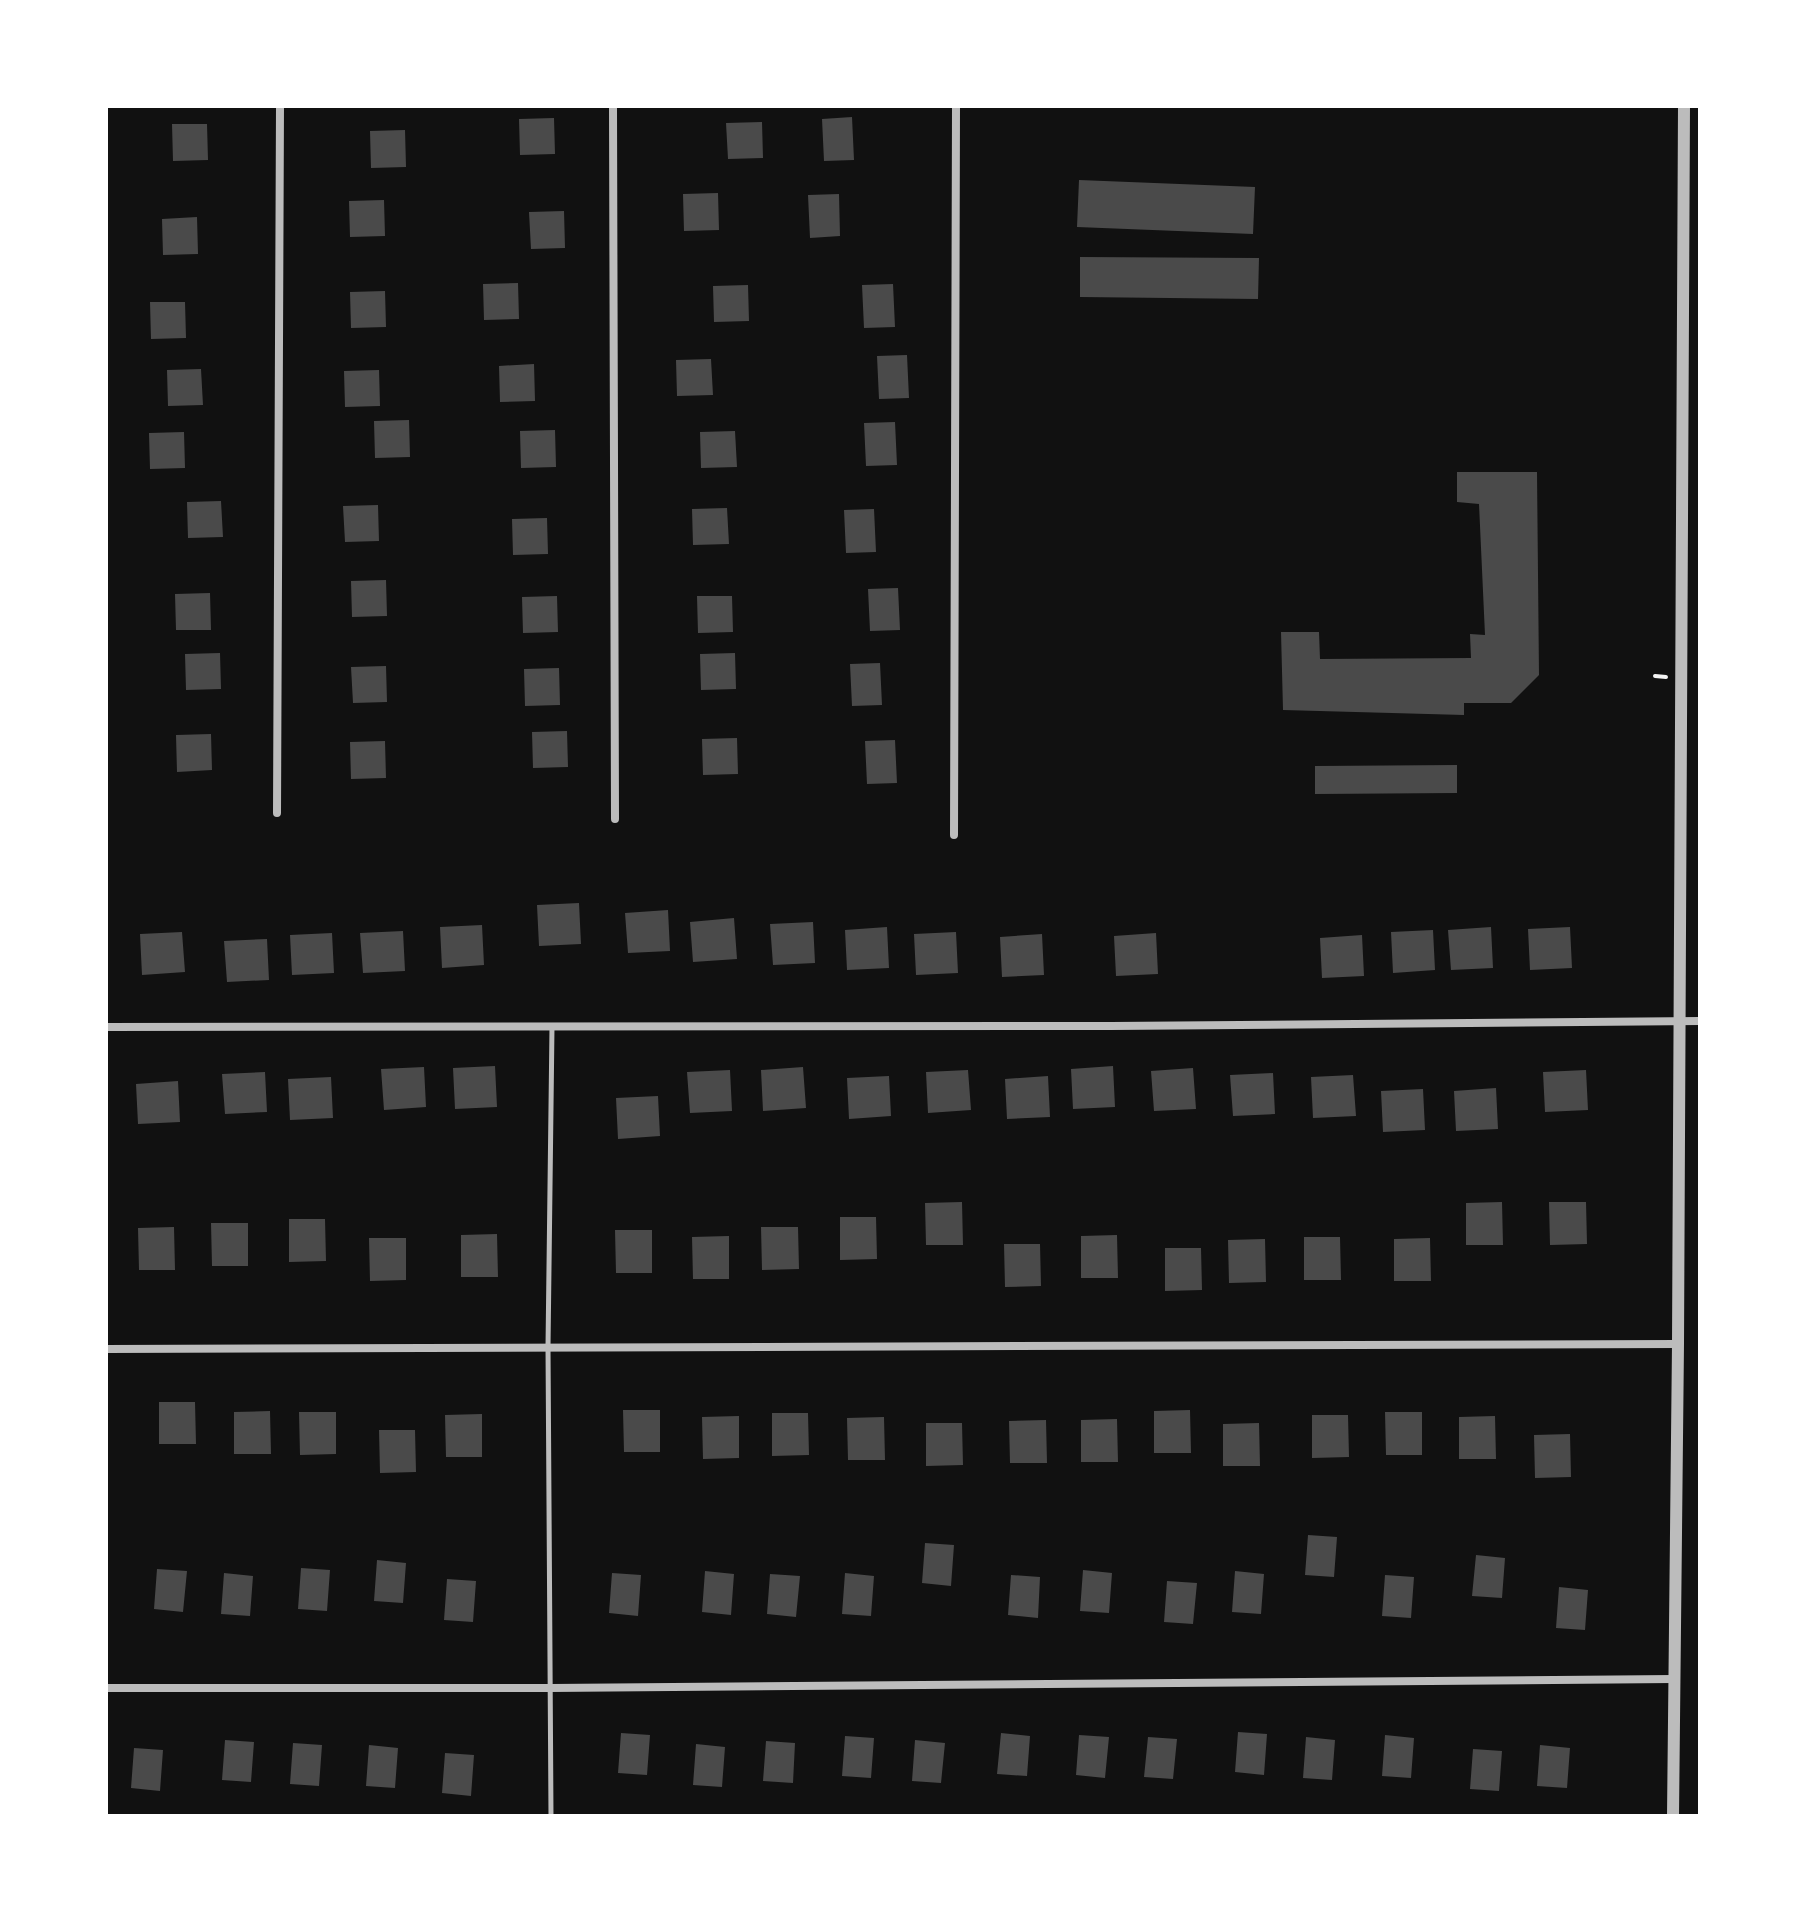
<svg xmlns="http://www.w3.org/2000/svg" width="1806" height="1922" viewBox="0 0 1806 1922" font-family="Mulish,sans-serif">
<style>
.building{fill:#4a4a4a}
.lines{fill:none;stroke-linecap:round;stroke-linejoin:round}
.path{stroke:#f5f5f5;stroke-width:4}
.service{stroke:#bcbcbc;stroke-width:5}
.minor{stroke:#bcbcbc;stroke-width:8}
.tertiary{stroke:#bcbcbc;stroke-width:12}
</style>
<rect width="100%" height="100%" fill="#111"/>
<path class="building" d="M852,117L854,160L824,161L822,119Z
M554,118L555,154L520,155L519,119Z
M762,122L763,158L728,159L726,123Z
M172,124H207L208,160L173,161Z
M405,130L406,167L371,168L370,131Z
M1079,180L1255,187L1253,234L1077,227Z
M718,193L719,230L684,231L683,194Z
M839,194L840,236L810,238L808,195Z
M384,200L385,236L350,237L349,201Z
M564,211L565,248L531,249L529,212Z
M197,217L198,254L163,255L162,219Z
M1080,257L1259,258L1258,299L1080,297Z
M518,283L519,319L484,320L483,284Z
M893,284L895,327L864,328L862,285Z
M748,285L749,321L714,322L713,286Z
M385,291L386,327L351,328L350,292Z
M150,302H185L186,338L151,339Z
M907,355L909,398L879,399L877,356Z
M711,359L713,395L677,396L676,360Z
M534,364L535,401L500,402L499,366Z
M201,369L203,405L168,406L167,370Z
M379,370L380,406L345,407L344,371Z
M409,420L410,457L375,458L374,421Z
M895,422L897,465L866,466L864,423Z
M555,430L556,467L521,468L520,431Z
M735,431L737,467L701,468L700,432Z
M184,432L185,468L150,469L149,433Z
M1457,472H1537L1539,675L1511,703H1464V715L1283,710L1281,632H1319L1320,659L1471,658L1470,634L1485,635L1479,504L1457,502Z
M221,501L223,537L188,538L187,502Z
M378,505L379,541L345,542L343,506Z
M727,508L729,544L693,545L692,509Z
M874,509L876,552L846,553L844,510Z
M547,518L548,554L513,555L512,519Z
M386,580L387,616L352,617L351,581Z
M898,588L900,630L870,631L868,589Z
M210,593L211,630H176L175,594Z
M557,596L558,632L523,633L522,597Z
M697,596H732L733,632L698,633Z
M220,653L221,689L186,690L185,654Z
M735,653L736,689L701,690L700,654Z
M880,663L882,705L852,706L850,664Z
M386,666L387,702L353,703L351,667Z
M559,668L560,705L525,706L524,669Z
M567,731L568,767L533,768L532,732Z
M211,734L212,770L177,772L176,735Z
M737,738L738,774L703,775L702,739Z
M895,740L897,783L867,784L865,741Z
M385,741L386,778L351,779L350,742Z
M1457,765V793L1315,794V766Z
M579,903L581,944L539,946L537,905Z
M668,910L670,951L628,953L625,913Z
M734,918L737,959L693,962L690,922Z
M813,922L815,963L773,965L770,924Z
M482,925L484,965L442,968L440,927Z
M887,927L889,968L847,970L845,930Z
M1491,927L1493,968L1451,970L1448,930Z
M1570,927L1572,968L1530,970L1528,929Z
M1433,930L1435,970L1393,973L1391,932Z
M403,931L405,971L363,973L360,933Z
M182,932L185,972L142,975L140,934Z
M956,932L958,973L916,975L914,934Z
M332,933L334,973L292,975L290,935Z
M1156,933L1158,974L1116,976L1114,936Z
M1042,934L1044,975L1002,977L1000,937Z
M1362,935L1364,976L1322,978L1320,938Z
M267,939L269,980L227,982L224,941Z
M495,1066L497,1107L455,1109L453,1068Z
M1113,1066L1115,1107L1073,1109L1071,1069Z
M424,1067L426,1107L384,1110L381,1069Z
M803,1067L806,1108L763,1111L761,1070Z
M1193,1068L1196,1109L1154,1111L1151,1071Z
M730,1070L732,1111L690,1113L687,1072Z
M968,1070L971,1110L928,1113L926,1072Z
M1586,1070L1588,1110L1545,1112L1543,1072Z
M265,1072L267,1112L225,1114L222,1074Z
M1273,1073L1275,1114L1233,1116L1230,1075Z
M1353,1075L1356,1116L1313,1118L1311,1077Z
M889,1076L891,1116L849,1119L847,1078Z
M1048,1076L1050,1117L1007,1119L1005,1079Z
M331,1077L333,1118L290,1120L288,1079Z
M178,1081L180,1122L138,1124L136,1084Z
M1496,1088L1498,1129L1456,1131L1454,1091Z
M1423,1089L1425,1130L1383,1132L1381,1091Z
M658,1096L660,1136L618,1139L616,1098Z
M962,1202L963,1245H926L925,1203Z
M1502,1202L1503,1245H1466V1203Z
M1549,1202H1586L1587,1244L1550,1245Z
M840,1217H876L877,1259L840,1260Z
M289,1219H325L326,1261L289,1262Z
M211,1223H248V1266H212Z
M174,1227L175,1270H139L138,1228Z
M761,1227H798L799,1269L762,1270Z
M615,1230H652V1273H616Z
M497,1234L498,1277H461V1235Z
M1117,1235L1118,1278H1081V1236Z
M729,1236V1279H693L692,1237Z
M1304,1237H1340L1341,1280H1304Z
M369,1238H406V1280L370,1281Z
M1430,1238L1431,1281H1394V1239Z
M1265,1239L1266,1282L1229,1283L1228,1240Z
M1004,1244H1040L1041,1286L1005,1287Z
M1165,1248H1201L1202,1290L1165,1291Z
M159,1402H195L196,1444H159Z
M623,1410H660V1452H624Z
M1190,1410L1191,1453H1154V1411Z
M270,1411L271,1454H234V1412Z
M299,1412H336V1454L300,1455Z
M1385,1412H1422V1455H1386Z
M772,1413H808L809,1455L772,1456Z
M482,1414V1457H446L445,1415Z
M1312,1415H1348L1349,1457L1312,1458Z
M739,1416V1458L703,1459L702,1417Z
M1495,1416L1496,1459H1459V1417Z
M884,1417L885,1460H848L847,1418Z
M1117,1419L1118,1462H1081V1420Z
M1046,1420L1047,1463H1010L1009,1421Z
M926,1423H962L963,1465L926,1466Z
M1259,1423L1260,1466H1223V1424Z
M379,1430H415L416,1472L380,1473Z
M1570,1434L1571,1477L1535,1478L1534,1435Z
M1308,1535L1337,1537L1334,1577L1305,1575Z
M925,1543L954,1545L951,1586L922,1583Z
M1476,1555L1505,1558L1502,1598L1472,1596Z
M377,1560L406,1563L403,1603L374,1601Z
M301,1568L330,1570L327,1611L298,1609Z
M157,1569L187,1571L183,1612L154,1609Z
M1083,1570L1112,1573L1109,1613L1080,1611Z
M705,1571L734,1574L731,1615L702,1612Z
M1235,1571L1264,1574L1261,1614L1232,1612Z
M224,1573L253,1576L250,1616L221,1614Z
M612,1573L641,1575L638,1616L609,1613Z
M845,1573L874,1576L871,1616L842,1614Z
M770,1574L800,1576L796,1617L767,1614Z
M1011,1575L1040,1577L1038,1618L1008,1615Z
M1385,1575L1414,1577L1411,1618L1382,1616Z
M447,1579L476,1581L473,1622L444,1620Z
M1167,1581L1197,1583L1193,1624L1164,1622Z
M1559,1587L1588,1590L1585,1630L1556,1628Z
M1238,1732L1267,1734L1264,1775L1235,1772Z
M621,1733L650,1735L647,1775L618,1773Z
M1001,1733L1030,1736L1027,1776L997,1774Z
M1079,1735L1109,1737L1105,1778L1076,1775Z
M1385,1735L1414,1738L1411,1778L1382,1776Z
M845,1736L874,1738L871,1778L842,1776Z
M1148,1737L1177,1739L1173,1779L1144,1777Z
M1306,1737L1335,1740L1332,1780L1303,1778Z
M225,1740L254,1742L251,1782L222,1780Z
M915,1740L945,1743L941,1783L912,1781Z
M766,1741L795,1743L793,1783L763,1781Z
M293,1743L322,1745L319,1786L290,1784Z
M696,1744L725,1747L722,1787L693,1785Z
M369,1745L398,1748L395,1788L366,1786Z
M1540,1745L1570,1748L1567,1788L1537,1786Z
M134,1748L163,1750L160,1791L131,1788Z
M1473,1749L1502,1751L1499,1791L1470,1789Z
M445,1753L474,1755L471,1796L442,1793Z"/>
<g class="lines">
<path class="path" d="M1655,676L1666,677"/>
<path class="service" d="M551,1816L548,1347L552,1027"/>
<path class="minor" d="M613,106L615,819
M277,813L280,106
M954,835L956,106
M106,1027L1111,1026L1700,1021
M106,1349L1678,1344
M106,1688H551L1674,1679"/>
<path class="tertiary" d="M1673,1816L1678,1344L1684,106"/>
</g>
<rect width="1806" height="1922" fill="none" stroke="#ffffff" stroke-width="216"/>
</svg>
